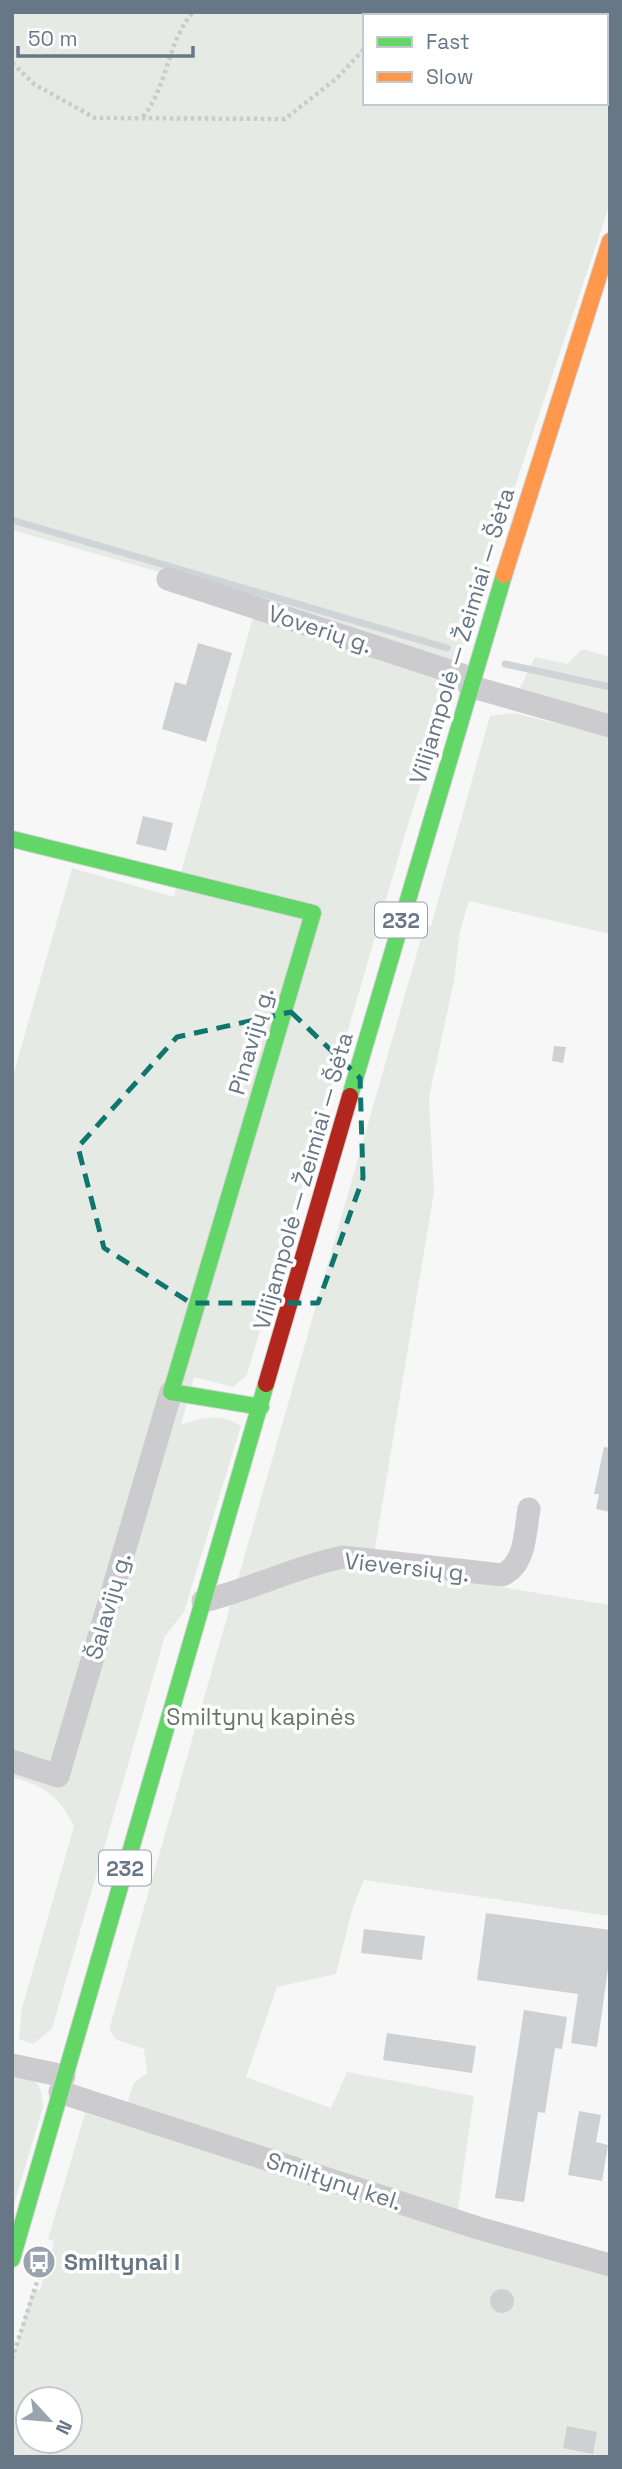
<svg xmlns="http://www.w3.org/2000/svg" width="622" height="2469" viewBox="0 0 622 2469" font-family="'Space Grotesk',sans-serif">
<style>
.green{fill:#e6eae5;fill-rule:evenodd}
.lines{fill:none;stroke-linecap:round;stroke-linejoin:round}
.stream{stroke:#ced4d8;stroke-width:7}
.building{fill:#ced0d1}
.fast-casing{stroke:#d3d4d5;stroke-width:18}
.slow-casing{stroke:#d3d4d5;stroke-width:18}
.jam-casing{stroke:#d3d4d5;stroke-width:18}
.path{stroke:#cacbcc;stroke-width:4.5;stroke-dasharray:3.5 3.5;stroke-linecap:butt}
.street{stroke:#ccccce;stroke-width:23}
.fast{stroke:#63d668;stroke-width:16}
.slow{stroke:#ff974d;stroke-width:16}
.jam{stroke:#b3261e;stroke-width:16}
.marked{fill:none;stroke:#0f766e;stroke-width:5;stroke-dasharray:14 9;stroke-linejoin:round}
.labels{text-anchor:middle;dominant-baseline:central;stroke-width:7;stroke-linejoin:round;paint-order:stroke}
.shield{fill:#fff;stroke:#95a0aa;stroke-width:2}
.shield-label{font-size:21px;font-weight:bold;fill:#687786}
.street-label{font-size:23px;fill:#687786;stroke:#fff}
.park-label{font-size:23px;fill:#667863;stroke:#fff}
.poi-label{font-size:23px;font-weight:bold;fill:#687786;stroke:#fff;text-anchor:start}
</style>
<rect width="100%" height="100%" fill="#f7f7f7"/>
<path class="green" d="M12,12H610V204L514,489L409,821L247,1375L233,1387L194,1377L181,1425C203,1417 220,1413 241,1426L184,1612L165,1636L52,2029L33,2044L19,2039L22,2008L74,1826C58,1795 46,1787 12,1777V1079L72,868L174,897L258,600L12,530ZM365,16H606V103H365Z
M582,649L610,657V717L520,688L535,657L567,664Z
M513,713L610,736V934L469,901L460,931L454,981L429,1097L434,1192L372,1566L610,1605V1916L364,1880L353,1907L336,1974L277,1987L246,2077L331,2108L347,2072L474,2096L457,2216L126,2106L134,2083L147,2073L144,2049L117,2040L109,2030L424,928L431,926L490,716Z
M12,2072C36,2080 41,2081 43,2107L12,2211Z
M85,2113L610,2275V2457H12V2359L33,2288L40,2290L54,2241L48,2239ZM28,2399H70V2441H28Z"/>
<g class="lines">
<path class="stream" d="M12,520L447,648
M505,664L610,687"/>
</g>
<path class="building" d="M198,643L232,653L206,742L162,729L175,682L186,685Z
M143,816L173,823L166,851L136,844Z
M554,1046L566,1047L563,1063L552,1061Z
M604,1447L610,1448V1512L596,1509L599,1494H594Z
M486,1913L610,1930V1955L597,2047L571,2043L578,1994L477,1980Z
M364,1929L425,1936L422,1960L361,1953Z
M524,2010L567,2017L562,2049L555,2048L545,2113L538,2112L524,2202L495,2198Z
M387,2033L476,2046L472,2073L383,2060Z
M579,2111L601,2115L596,2142L608,2145L602,2181L568,2175Z
M490 2301a12 12 0 1 1 24 0a12 12 0 1 1-24 0Z
M567,2426L597,2432L593,2454L563,2448Z"/>
<g class="lines">
<defs>
<path id="fast" d="M12,839L313,913L171,1392L261,1407
M350,1096L504,575
M12,2259L266,1384"/>
<path id="slow" d="M504,575L610,241"/>
<path id="jam" d="M266,1384L350,1096"/>
</defs>
<use href="#fast" class="fast-casing"/>
<use href="#slow" class="slow-casing"/>
<use href="#jam" class="jam-casing"/>
<path class="path" d="M396,16L399,12
M12,63L34,84L95,118L285,119L337,78L365,48
M143,117C169,84 166,44 193,12
M12,2359L41,2270"/>
<path class="street" d="M168,579L471,678
M469,686L610,726
M203,1601C250,1590 294,1567 343,1557L502,1575C526,1565 525,1531 529,1509
M12,1761L58,1776L171,1392
M12,2065L64,2076
M60,2092L478,2228L610,2265"/>
<use href="#fast" class="fast"/>
<use href="#slow" class="slow"/>
<use href="#jam" class="jam"/>
</g>
<path class="marked" d="M291,1012L360,1078L363,1178L318,1303H191L104,1248L78,1147L177,1037Z"/>
<defs>
<symbol id="bus-disc" viewBox="-11 -11 22 22"><circle r="9.5" fill="#9aa4ae" stroke="#fff"/><path d="M-5-6H5V4H4V6H2V4H-2V6H-4V4H-5ZM-3.5-4V0h7V-4ZM-3.5 1.2v1.5H-2V1.2ZM2 1.2v1.5H3.5V1.2Z" fill="#fff"/></symbol>
</defs>
<g fill-rule="evenodd">
<use href="#bus-disc" x="20" y="2243" width="38" height="38"/>
</g>
<g class="labels">
<g class="shield">
<rect x="375" y="902.5" width="52" height="35" rx="5"/>
<rect x="99" y="1850.5" width="52" height="35" rx="5"/>
</g>
<g class="shield-label">
<text x="401" y="920">232</text>
<text x="125" y="1868">232</text>
</g>
<g class="street-label">
<text transform="translate(320 629) rotate(18)">Voverių g.</text>
<text transform="translate(462 636) rotate(-73)">Vilijampolė — Žeimiai — Šėta</text>
<text transform="translate(251 1041) rotate(-74)">Pinavijų g.</text>
<text transform="translate(303 1181) rotate(-74)">Vilijampolė — Žeimiai — Šėta</text>
<text transform="translate(407 1567) rotate(6)">Vieversių g.</text>
<text transform="translate(108 1606) rotate(-74)">Šalavijų g.</text>
<text transform="translate(334 2181) rotate(18)">Smiltynų kel.</text>
</g>
<g class="park-label">
<text x="261" y="1717">Smiltynų kapinės</text>
</g>
<g class="poi-label">
<text x="64" y="2262">Smiltynai I</text>
</g>
</g>
<rect width="622" height="2469" fill="none" stroke="#687786" stroke-width="28"/>
<rect x="363" y="14" width="245" height="91" fill="#ffffff" stroke="#c3c9cf" stroke-width="2"/>
<rect x="377" y="37" width="35" height="10" fill="#63d668" stroke="#c3c9cf" stroke-width="2"/>
<text x="426" y="49" font-size="21" fill="#687786">Fast</text>
<rect x="377" y="72" width="35" height="10" fill="#ff974d" stroke="#c3c9cf" stroke-width="2"/>
<text x="426" y="84" font-size="21" fill="#687786">Slow</text>
<g transform="translate(49 2420) rotate(116)"><circle r="33" fill="#ffffff" stroke="#c3c9cf" stroke-width="2"/>
<path d="M0-5L12 26L0 18L-12 26Z" fill="#9aa4ae"/>
<text y="-10" font-size="19" font-weight="bold" text-anchor="middle" fill="#687786">N</text>
</g>
<path d="M18 46v10h175v-10" fill="none" stroke="#687786" stroke-width="3.5"/>
<text x="28" y="46" font-size="21" fill="#687786" stroke="#ffffff" stroke-width="5" paint-order="stroke">50 m</text>
</svg>
